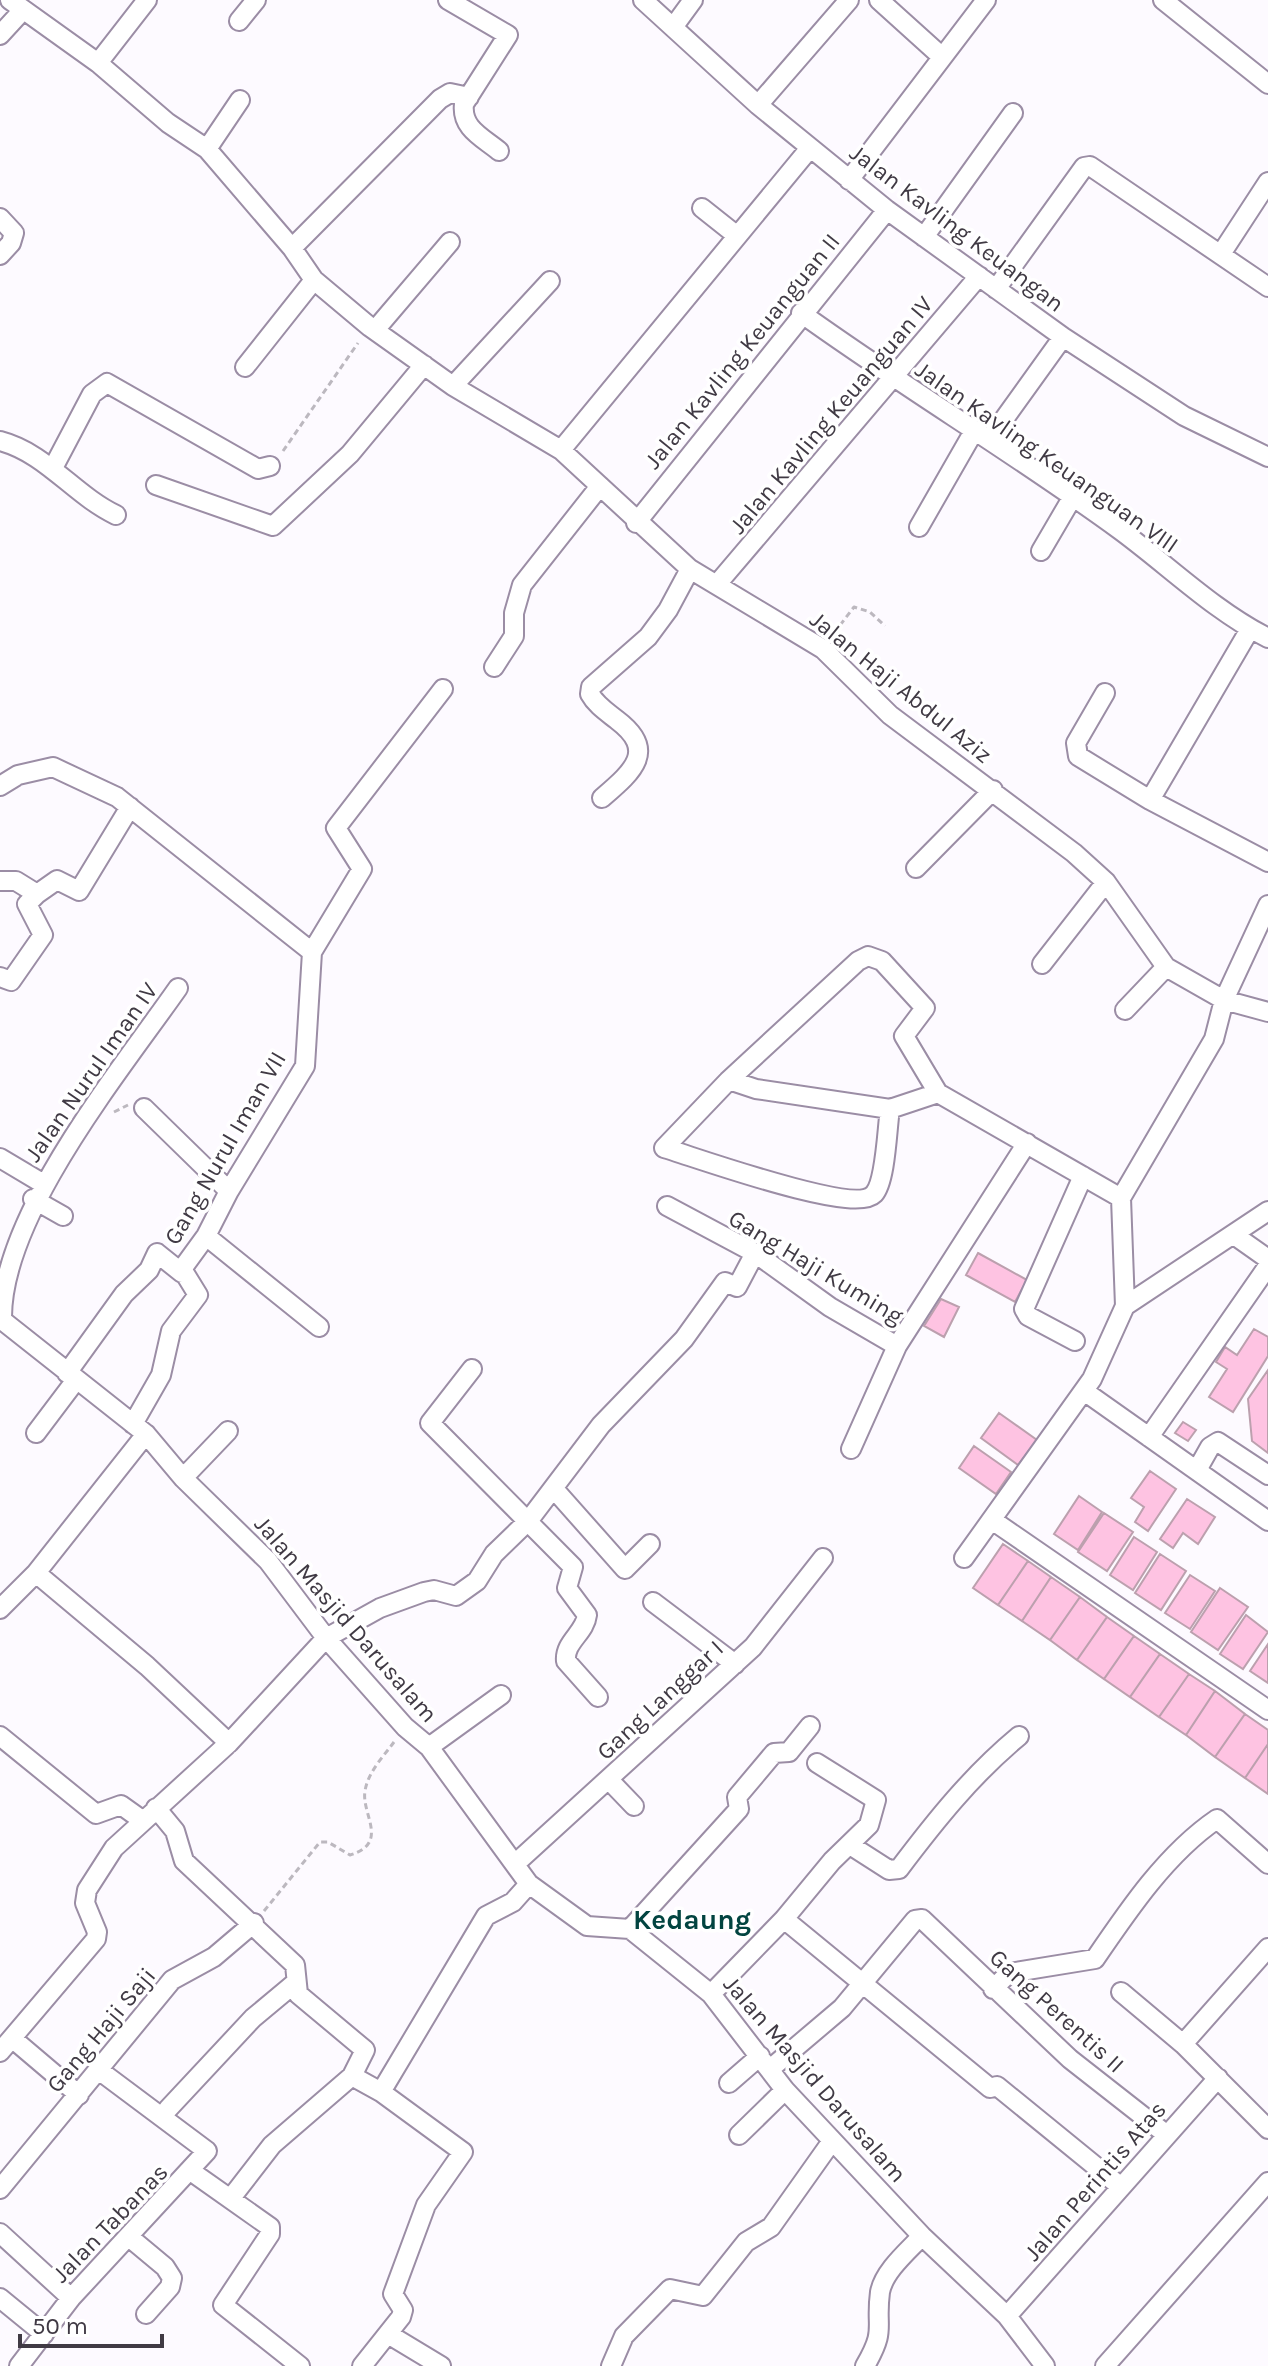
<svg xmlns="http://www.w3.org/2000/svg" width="1268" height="2366" viewBox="0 0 1268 2366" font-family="Karla,sans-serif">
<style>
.building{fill:#fec3e2;stroke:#bca0ae;stroke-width:2}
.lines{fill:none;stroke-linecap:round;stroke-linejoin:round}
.minor-casing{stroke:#9b8da5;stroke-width:22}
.path{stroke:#bcb8bf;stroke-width:3;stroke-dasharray:6 4;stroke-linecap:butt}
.minor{stroke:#fff;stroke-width:18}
.labels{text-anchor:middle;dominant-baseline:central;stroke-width:7;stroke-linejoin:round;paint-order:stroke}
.street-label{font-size:24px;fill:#403a44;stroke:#fff}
.quarter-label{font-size:28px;font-weight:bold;fill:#024440;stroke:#fff}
</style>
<rect width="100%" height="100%" fill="#fdfaff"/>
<path class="building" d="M978,1253L1027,1280L1015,1302L966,1275Z
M941,1299L959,1307L944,1337L924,1326Z
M1254,1329L1268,1337V1356L1233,1412L1209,1397L1227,1369L1216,1362L1225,1347L1237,1355Z
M1268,1370V1453L1252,1441L1248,1399Z
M999,1413L1037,1440L1018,1465L981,1438Z
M1183,1422L1196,1430L1188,1441L1175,1433Z
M974,1446L1011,1472L996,1494L959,1468Z
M1150,1471L1176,1489L1148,1531L1135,1522L1144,1507L1131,1498Z
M1079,1496L1102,1512L1078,1550L1054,1534Z
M1187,1499L1215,1517L1198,1544L1183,1533L1173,1548L1160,1539Z
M1104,1513L1133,1532L1107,1571L1078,1552Z
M1134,1537L1157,1552L1133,1590L1110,1575Z
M1003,1544L1028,1561L998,1605L973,1588Z
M1160,1554L1186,1571L1161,1610L1135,1593Z
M1028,1561L1051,1577L1022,1621L998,1605Z
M1190,1575L1215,1591L1190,1629L1165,1613Z
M1051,1577L1080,1597L1050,1640L1022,1621Z
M1220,1588L1248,1607L1218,1650L1191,1632Z
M1080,1597L1107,1617L1077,1660L1050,1640Z
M1246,1615L1268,1632L1243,1669L1220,1654Z
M1107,1617L1134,1636L1104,1679L1077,1660Z
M1134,1636L1160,1654L1130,1697L1104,1679Z
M1268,1644V1683L1250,1671Z
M1160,1654L1189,1674L1159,1717L1130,1697Z
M1189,1674L1215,1691L1186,1735L1159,1717Z
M1215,1691L1245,1714L1215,1757L1186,1735Z
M1245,1714L1268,1730V1744L1245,1778L1215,1757Z
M1268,1744V1794L1245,1778Z"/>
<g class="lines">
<defs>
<path id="minor" d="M10,0L98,63L168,123L207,149L292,248L314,280L370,327L453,386L561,450L690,569L823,649L890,715L1074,853L1106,882L1166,967L1224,1000L1268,1012
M448,0L508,35L464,104C461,128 482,137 499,151
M643,0L758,105L887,210L1063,337L1184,416L1268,457
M879,0L941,56
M1163,0L1268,84
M239,21L256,0
M674,26L693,0
M0,35L23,10
M98,63L147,0
M758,105L849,0
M207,149L240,100
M849,180L986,0
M702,208L736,235
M0,218L14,233L11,243L0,255
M924,237L1013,113
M292,248L440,99L450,93L469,97
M1221,254L1268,182
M996,289L1084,167L1090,166L1268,287
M801,313C905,388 1016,454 1120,530C1169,566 1213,610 1268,638
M375,330L450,242
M245,367L314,280
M453,386L550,281
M989,440L1063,337
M0,441C46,453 74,495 116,515
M561,450L810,148
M53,468L92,394L107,383L258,469L270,466
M156,485L273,526L350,454L424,365
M636,523L887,210
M919,527L974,431
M1041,551L1072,498
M718,583L979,276
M494,667L514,636V613L522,585L600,486
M1105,693L1076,743L1078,756L1150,800L1268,862
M0,786L18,775L53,767L117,797L312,952
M602,798C632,772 658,751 617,720C607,712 596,705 590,694L591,687L648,637L668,610L690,569
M1150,800L1250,629
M916,868L993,790
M0,881H16L37,894L57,880L79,891L130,807
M1042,964L1106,882
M0,977L11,981L43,935L27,904L37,894
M178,988C120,1071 0,1217 2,1320L146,1434L183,1478L268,1561L326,1638L405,1727L429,1747L529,1884L587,1926L630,1929L711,1994L785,2090L922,2236L1007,2316L1045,2366
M1125,1010L1166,967
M729,1080L756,1089L890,1109L938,1093
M144,1108L229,1191
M890,1109C887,1127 886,1181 874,1194C854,1215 695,1157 664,1148L729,1080L858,961L868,956L882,961L925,1008L904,1036L938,1093L1121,1198
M0,1158L42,1183
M33,1199L63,1216
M667,1206L755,1253L830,1307L897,1346
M1234,1235L1268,1259
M206,1236L319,1327
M1125,1306L1268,1211
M1075,1341L1028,1316L1024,1309L1083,1176
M472,1369L430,1423L573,1567L567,1588L587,1615C585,1633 564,1642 566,1661L598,1697
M67,1373L124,1294L149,1270L157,1253L182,1273
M1084,1391L1268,1521
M133,1424L161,1375L171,1331L198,1295L182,1269L206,1236L229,1191L305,1066L312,952L362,869L336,828L443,689
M36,1433L76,1380
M1149,1437L1268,1266
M851,1449L897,1346L1027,1143
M1197,1470L1210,1447L1218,1442L1268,1475
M183,1478L228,1431
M554,1489L625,1569L650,1544
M992,1520L1268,1710
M964,1558L1092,1379L1125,1306L1121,1198L1214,1039L1224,1000L1268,905
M36,1573L147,1666L229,1743
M653,1602L735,1664
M0,1609L36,1573L146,1434
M0,1736L96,1814L121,1805L142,1820
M429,1747L501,1695
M609,1780L634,1806
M156,1808L175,1831L184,1861L295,1965L298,1994L365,2050L352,2076L272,2145L231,2198
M850,1845L889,1870L899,1869C936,1820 972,1775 1019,1736
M516,1863L753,1647L823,1558
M784,1919L990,2088L997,2086L1121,2187
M630,1929L739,1809L737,1797L774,1753L789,1752L810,1726
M993,1989L1009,1973L1095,1959C1129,1909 1167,1853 1217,1819L1268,1864
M1121,1992L1183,2044L1268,2129
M711,1994L784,1919L832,1861L869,1825L876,1800L817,1763
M13,2039L79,2095
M1183,2044L1268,1948
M0,2052L96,1939L97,1932L85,1903L87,1890L114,1848L229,1743L326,1638L380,1608L424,1592L434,1590L456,1596L477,1581L494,1554L529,1520L601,1425L684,1339L725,1282L737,1287L755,1253
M770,2069L842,2008L915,1920L922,1919L1070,2059L1167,2135
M352,2076L381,2092L463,2152L426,2205L393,2294L403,2310L401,2317L362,2366
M729,2083L760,2056
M381,2092L486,1916L513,1902L529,1884
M168,2109L253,2018L295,1983
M739,2135L785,2090
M192,2172L270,2227V2234L223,2305L300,2366
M0,2189L172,1980L214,1957L254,1923
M0,2233L71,2298
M129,2237L165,2267L172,2278L170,2287L146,2314
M0,2298L44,2334
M1007,2316L1218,2078
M388,2334L441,2366
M19,2366L71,2298L207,2151L100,2071
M611,2366L624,2336L670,2289L703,2296L746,2242L771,2227L832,2141
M865,2366C887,2328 875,2330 880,2292C884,2271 908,2251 922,2236
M1105,2366L1268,2182"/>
</defs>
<use href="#minor" class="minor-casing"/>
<path class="path" d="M283,451L358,343
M834,633L854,607L870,612L885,626
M114,1112L128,1105
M264,1911L320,1842H328L350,1855C390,1843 361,1814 365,1791C368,1772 383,1757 394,1742"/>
<use href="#minor" class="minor"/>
</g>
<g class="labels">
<g class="street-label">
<text transform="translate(957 228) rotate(37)">Jalan Kavling Keuangan</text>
<text transform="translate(742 351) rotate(-51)">Jalan Kavling Keuanguan II</text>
<text transform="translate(831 415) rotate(-50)">Jalan Kavling Keuanguan IV</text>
<text transform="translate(1047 457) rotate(35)">Jalan Kavling Keuanguan VIII</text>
<text transform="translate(901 687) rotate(39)">Jalan Haji Abdul Aziz</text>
<text transform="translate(91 1072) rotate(-55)">Jalan Nurul Iman IV</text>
<text transform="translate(225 1148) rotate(-60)">Gang Nurul Iman VII</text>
<text transform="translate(816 1267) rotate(31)">Gang Haji Kuming</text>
<text transform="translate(346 1619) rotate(49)">Jalan Masjid Darusalam</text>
<text transform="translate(660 1700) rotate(-43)">Gang Langgar I</text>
<text transform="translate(1057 2011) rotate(42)">Gang Perentis II</text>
<text transform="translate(101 2030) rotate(-50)">Gang Haji Saji</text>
<text transform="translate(815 2079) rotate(49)">Jalan Masjid Darusalam</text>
<text transform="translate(1095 2181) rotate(-49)">Jalan Perintis Atas</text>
<text transform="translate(110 2223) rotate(-46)">Jalan Tabanas</text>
</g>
<g class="quarter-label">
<text x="692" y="1919">Kedaung</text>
</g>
</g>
<path d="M20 2334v12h142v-12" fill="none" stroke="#403a44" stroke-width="4"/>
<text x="32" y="2334" font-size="24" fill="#403a44" stroke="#ffffff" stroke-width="6" paint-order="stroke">50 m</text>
</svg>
